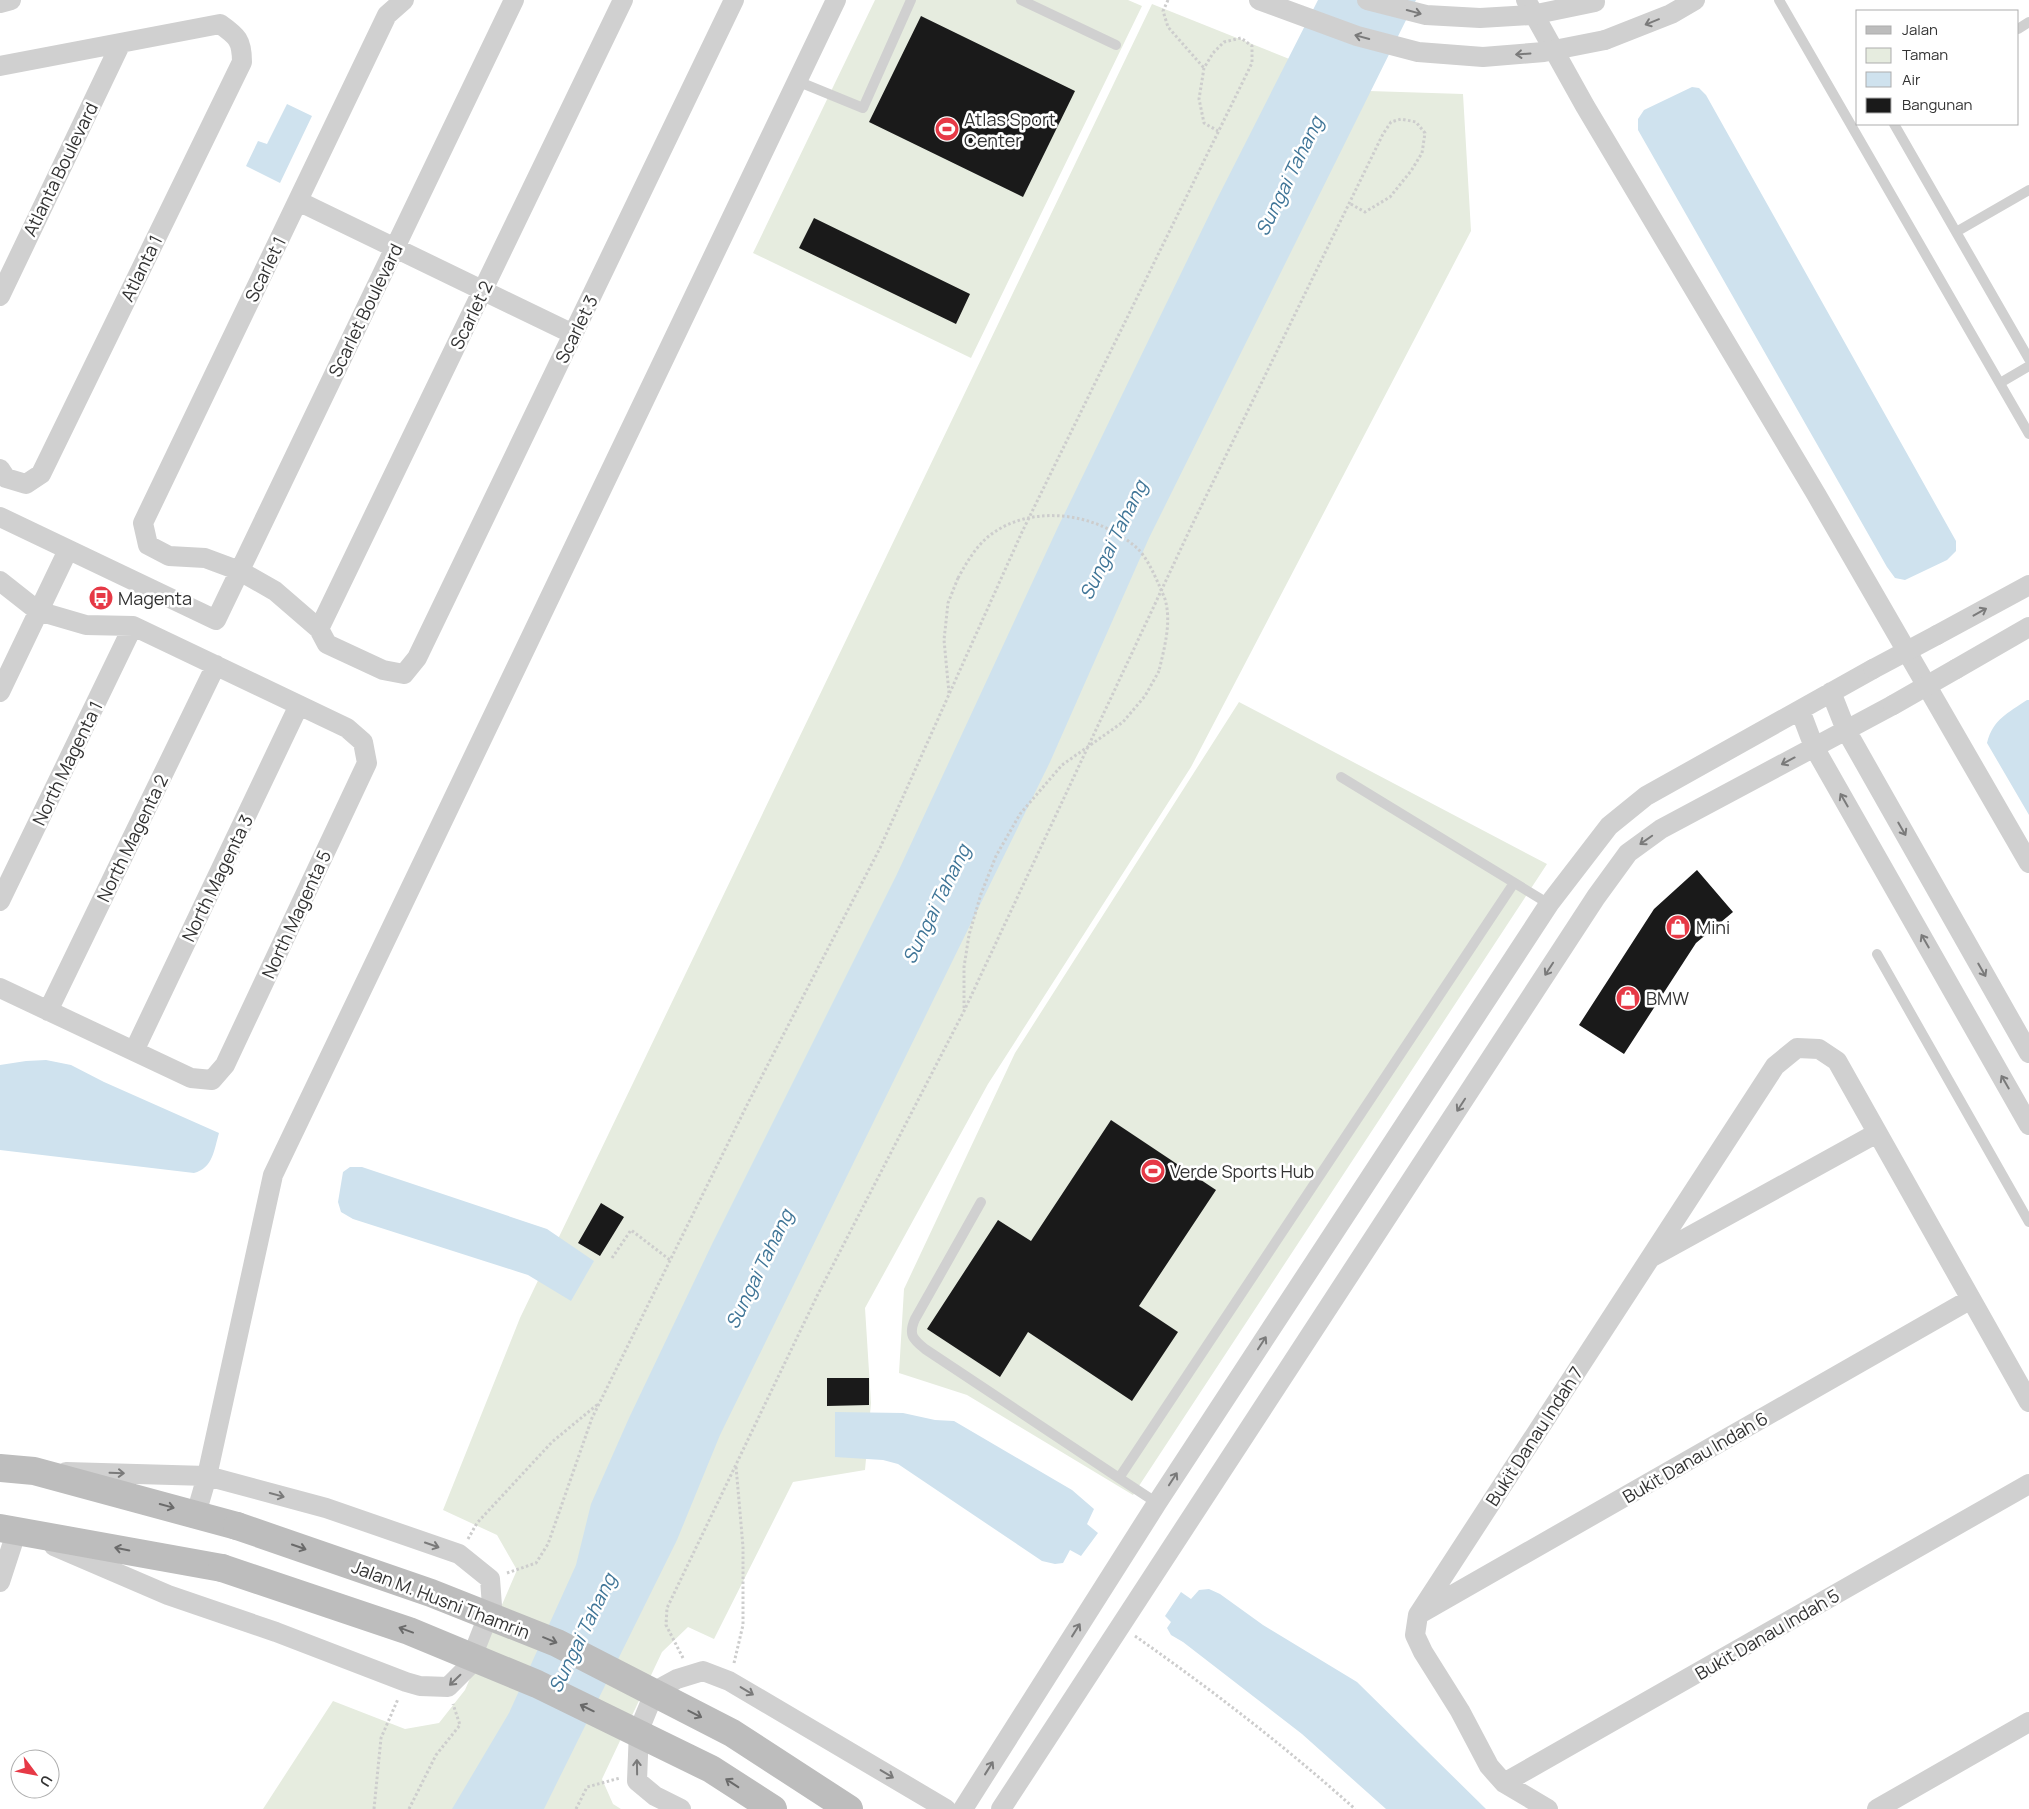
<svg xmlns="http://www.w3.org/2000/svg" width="2029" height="1809" viewBox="0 0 2029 1809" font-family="Manrope,sans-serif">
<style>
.green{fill:#e6ecdf}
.water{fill:#cfe2ee}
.building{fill:#1a1a1a}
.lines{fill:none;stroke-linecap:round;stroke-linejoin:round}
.path{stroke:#cdcdcd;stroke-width:3;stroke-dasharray:2.5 2.5;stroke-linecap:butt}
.service{stroke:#d0d0d0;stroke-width:10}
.minor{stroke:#d0d0d0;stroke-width:20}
.secondary{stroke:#bdbdbd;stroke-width:28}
.path-bridge{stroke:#cdcdcd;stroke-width:3;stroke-dasharray:2.5 2.5;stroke-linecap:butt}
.minor-bridge{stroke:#d0d0d0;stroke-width:20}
.secondary-bridge{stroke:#bdbdbd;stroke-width:28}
.oneway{stroke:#7a7a7a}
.oneway2{stroke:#6a6a6a}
.labels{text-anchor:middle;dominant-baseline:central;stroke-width:5;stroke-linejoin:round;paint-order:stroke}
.poi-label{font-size:18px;fill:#333;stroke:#fff;text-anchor:start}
.street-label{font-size:18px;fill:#333;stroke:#fff}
.water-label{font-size:19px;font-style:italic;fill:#3f7597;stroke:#fff}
</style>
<rect width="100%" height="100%" fill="#fff"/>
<path class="green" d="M875,0H1128L1142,6L971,358L753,253Z
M1152,4L1369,91L1463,94L1471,231L1191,767L988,1084L865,1308L871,1403L865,1470L793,1482L714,1639L688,1627L662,1652L602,1779L613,1804L621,1809H263L333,1701L405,1729L439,1723L465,1690L517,1570L497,1535L443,1510L520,1318Z
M1239,702L1547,864L1133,1495L967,1395L899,1373L904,1289L1015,1053Z"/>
<path class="water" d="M1318,0H1416L1149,538L1050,762L720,1435L677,1540L544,1809H452L509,1713L576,1565L591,1504L629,1418L713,1242L897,874L1058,527L1216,201Z
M1692,87L1699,88L1706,95L1956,541V551L1947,560L1905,580L1895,578L1887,567L1638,130V119L1644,110Z
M287,104L312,116L280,183L246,166L258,141L267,144Z
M2027,700H2029V815L1987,743C1993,719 2008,713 2027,700Z
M46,1060L71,1065L104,1082L219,1133C214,1150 213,1168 194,1173L0,1150V1065L26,1061Z
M350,1167H362L547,1229L594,1261L571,1301L528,1275L353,1219L341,1212L338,1202L343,1172Z
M835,1412L903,1413L935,1420L954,1421L1072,1490L1094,1509L1087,1524L1098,1533L1081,1556L1070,1550L1063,1563L1055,1564L1042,1561L898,1464L883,1460L835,1457Z
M1209,1589L1220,1594L1263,1625L1357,1682L1486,1809H1386L1302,1734L1183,1642L1171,1635L1167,1628L1171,1622L1165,1616L1181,1592L1191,1599L1199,1590Z"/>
<path class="building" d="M921,16L1075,91L1023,197L869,122Z
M814,218L970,294L956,324L799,248Z
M1697,870L1733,912L1696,943L1624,1054L1579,1025L1654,909Z
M1111,1120L1216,1190L1139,1306L1178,1332L1132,1401L1028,1332L1000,1377L927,1329L998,1220L1031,1241Z
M601,1203L624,1217L600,1256L578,1243Z
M827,1378H869V1405L827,1406Z"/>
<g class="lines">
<path class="path" d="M1168,0L1163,11L1168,27L1204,68
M949,693L944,640L948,603L958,578
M964,1008V967L969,935L981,894L996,856L1020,814L1062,765L1123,722L1145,696L1159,671
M612,1258L631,1230L670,1260
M468,1539L477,1523L552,1442L598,1404
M507,1573L536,1563L548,1544L592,1418L748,1103L880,848L1022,532L1252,63V46L1241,38L1224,42L1213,53L1204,68L1199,99L1204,123L1218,131
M1135,1636C1212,1690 1286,1747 1355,1809
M683,1658L666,1625L667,1608L817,1296L964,1011L1192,525L1383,134L1391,122L1401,119L1416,122L1425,133L1422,153L1411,171L1390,197L1365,212L1349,203
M734,1663L743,1625V1547L736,1466
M374,1809L381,1738L398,1699
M409,1809L436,1755L460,1725L453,1704
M576,1809L587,1787L620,1778"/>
<path class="service" d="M1021,0L1116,45
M1779,0L2029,434
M2018,29L2029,22
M797,81L863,108L911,0
M1894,124L2029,359
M1956,232L2029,190
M2000,383L2029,366
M1341,777L1549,904
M1877,954L2029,1222
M981,1202L915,1319C908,1335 913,1339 925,1349L1119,1478
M1157,1503L1119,1478L1514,883"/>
<path class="minor" d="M404,0L387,15L143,523L148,545L169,556L205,558L240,571L275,591L319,629L327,644L383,670L404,674L417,658L734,0
M1526,0L1585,106L1816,494L2029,863
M0,3L11,0
M1605,40L1671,14L1695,0
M0,66L220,24C237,36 242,40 242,62L41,474L26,484L6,478L0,469
M298,201L573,334
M0,296L121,43
M0,517L216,620L514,0
M0,581L38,611L86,625L133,626L347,728L363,742L367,763L225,1065L212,1080L191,1078L0,988
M319,629L623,0
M1937,635L2029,585
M1956,669L2029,627
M0,692L68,550
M1831,692L1846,730L2029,1053
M1800,710L1814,747L2029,1125
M0,901L133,626
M48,1011L216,665
M134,1051L299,705
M1652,1257L1877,1133
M196,1514L207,1476L273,1175L836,0
M54,1546L168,1595L276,1632L406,1682L420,1686L448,1687L468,1667L492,1606L490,1579L459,1554L326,1508L207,1476L66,1472
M0,1582L17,1530L27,1534
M1421,1613L1971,1299
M1504,1783L2029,1484
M681,1809L655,1796L637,1781L639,1730L655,1691L677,1679L703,1671L729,1681L946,1809
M963,1809L1157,1503L1549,904L1609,826L1646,796L1873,669
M1001,1809L1596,897L1628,853L1661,829L1893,705
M1548,1809L1504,1783L1489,1766L1460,1711L1423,1652L1415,1635L1418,1615L1775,1066L1797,1048L1819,1049L1837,1061L2029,1402
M1877,1809L2029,1722"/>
<path class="secondary" d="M0,1468L34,1471L237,1526
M0,1528L222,1568"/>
<path class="path-bridge" d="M958,578C967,562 977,544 993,533C1036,503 1100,514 1138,549C1147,558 1154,574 1159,585C1161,591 1165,597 1166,603C1171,625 1164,649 1159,671"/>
<path class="minor-bridge" d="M1259,0L1357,36L1418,52L1483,57L1544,52L1605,40
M1367,0L1426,15L1480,18L1532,15L1595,2
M1873,669L1937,635
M1893,705L1956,669"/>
<path class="secondary-bridge" d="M237,1526L431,1593L557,1643L732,1733L849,1809
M222,1568L409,1631L537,1684L711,1769L773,1809"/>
</g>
<defs><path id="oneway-shaft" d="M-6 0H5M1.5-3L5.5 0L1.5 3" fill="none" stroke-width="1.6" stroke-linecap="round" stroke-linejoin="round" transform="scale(1.25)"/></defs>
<g class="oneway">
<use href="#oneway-shaft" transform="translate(1414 12) rotate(15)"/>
<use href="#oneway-shaft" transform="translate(1652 22) rotate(158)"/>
<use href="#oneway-shaft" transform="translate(1362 37) rotate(-165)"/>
<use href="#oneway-shaft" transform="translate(1523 54) rotate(176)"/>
<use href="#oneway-shaft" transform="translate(1980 612) rotate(-29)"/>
<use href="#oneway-shaft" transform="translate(1788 761) rotate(152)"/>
<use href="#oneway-shaft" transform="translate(1844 800) rotate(-120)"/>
<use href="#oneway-shaft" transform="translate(1902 829) rotate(60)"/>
<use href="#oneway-shaft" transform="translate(1646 840) rotate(145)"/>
<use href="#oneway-shaft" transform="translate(1925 941) rotate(-120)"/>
<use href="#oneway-shaft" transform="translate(1549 969) rotate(123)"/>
<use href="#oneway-shaft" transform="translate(1982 970) rotate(60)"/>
<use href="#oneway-shaft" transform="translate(2005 1082) rotate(-120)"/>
<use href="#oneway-shaft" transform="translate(1461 1105) rotate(123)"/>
<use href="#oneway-shaft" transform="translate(1262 1343) rotate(-57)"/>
<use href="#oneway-shaft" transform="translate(117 1473) rotate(2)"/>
<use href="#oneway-shaft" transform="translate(1173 1479) rotate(-57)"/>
<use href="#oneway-shaft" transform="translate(277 1495) rotate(15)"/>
<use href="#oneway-shaft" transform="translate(432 1545) rotate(19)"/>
<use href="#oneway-shaft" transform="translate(1076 1630) rotate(-58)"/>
<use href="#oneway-shaft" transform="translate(455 1680) rotate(136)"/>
<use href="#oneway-shaft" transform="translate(747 1691) rotate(31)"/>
<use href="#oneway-shaft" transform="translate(637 1767) rotate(-91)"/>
<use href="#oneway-shaft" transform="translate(989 1768) rotate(-58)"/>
<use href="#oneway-shaft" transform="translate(887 1774) rotate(31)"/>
</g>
<g class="oneway2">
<use href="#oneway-shaft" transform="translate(167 1506) rotate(15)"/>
<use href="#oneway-shaft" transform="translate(299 1547) rotate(19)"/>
<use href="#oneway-shaft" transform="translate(122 1549) rotate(-169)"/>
<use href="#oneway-shaft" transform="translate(406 1630) rotate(-160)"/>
<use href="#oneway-shaft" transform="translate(550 1640) rotate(22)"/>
<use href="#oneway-shaft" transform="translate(587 1708) rotate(-154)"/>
<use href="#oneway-shaft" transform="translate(695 1714) rotate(27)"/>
<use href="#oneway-shaft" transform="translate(732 1783) rotate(-147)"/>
</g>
<defs>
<symbol id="stadium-disc" viewBox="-11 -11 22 22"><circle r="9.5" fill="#e63946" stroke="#fff"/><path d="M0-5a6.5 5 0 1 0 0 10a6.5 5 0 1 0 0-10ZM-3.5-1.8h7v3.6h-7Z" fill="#fff"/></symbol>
<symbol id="bus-disc" viewBox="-11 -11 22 22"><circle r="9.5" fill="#e63946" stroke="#fff"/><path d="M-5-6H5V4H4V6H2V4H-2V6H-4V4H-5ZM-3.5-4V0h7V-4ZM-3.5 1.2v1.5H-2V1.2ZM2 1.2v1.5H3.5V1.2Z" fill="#fff"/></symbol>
<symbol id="shop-disc" viewBox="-11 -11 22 22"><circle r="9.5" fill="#e63946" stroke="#fff"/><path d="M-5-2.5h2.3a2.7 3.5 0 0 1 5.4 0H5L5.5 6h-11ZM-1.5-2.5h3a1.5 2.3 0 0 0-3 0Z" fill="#fff"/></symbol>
</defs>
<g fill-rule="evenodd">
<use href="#stadium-disc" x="933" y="115" width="28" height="28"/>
<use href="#bus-disc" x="87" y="584" width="28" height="28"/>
<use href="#shop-disc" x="1664" y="913" width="28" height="28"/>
<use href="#shop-disc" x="1614" y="984" width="28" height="28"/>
<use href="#stadium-disc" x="1139" y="1157" width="28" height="28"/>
</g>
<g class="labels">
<g class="poi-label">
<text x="964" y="119">Atlas Sport<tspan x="964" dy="21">Center</tspan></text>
<text x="118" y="598">Magenta</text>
<text x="1696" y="927">Mini</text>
<text x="1646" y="998">BMW</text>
<text x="1170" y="1171">Verde Sports Hub</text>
</g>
<g class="street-label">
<text transform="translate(60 169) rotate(-64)">Atlanta Boulevard</text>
<text transform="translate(141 268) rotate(-64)">Atlanta 1</text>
<text transform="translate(265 269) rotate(-64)">Scarlet 1</text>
<text transform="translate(365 310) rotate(-64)">Scarlet Boulevard</text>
<text transform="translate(471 315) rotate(-64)">Scarlet 2</text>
<text transform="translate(576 329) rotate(-64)">Scarlet 3</text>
<text transform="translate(67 763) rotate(-64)">North Magenta 1</text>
<text transform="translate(132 838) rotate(-64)">North Magenta 2</text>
<text transform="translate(217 878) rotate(-64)">North Magenta 3</text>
<text transform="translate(296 914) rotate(-65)">North Magenta 5</text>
<text transform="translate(1534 1436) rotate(-57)">Bukit Danau Indah 7</text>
<text transform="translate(1695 1457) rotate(-30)">Bukit Danau Indah 6</text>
<text transform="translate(441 1599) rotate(21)">Jalan M. Husni Thamrin</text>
<text transform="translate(1767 1634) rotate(-30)">Bukit Danau Indah 5</text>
</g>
<g class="water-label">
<text transform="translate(1289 176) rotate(-64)">Sungai Tahang</text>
<text transform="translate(1113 540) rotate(-64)">Sungai Tahang</text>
<text transform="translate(936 904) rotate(-64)">Sungai Tahang</text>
<text transform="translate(759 1269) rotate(-64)">Sungai Tahang</text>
<text transform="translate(582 1633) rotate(-64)">Sungai Tahang</text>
</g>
</g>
<rect x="1856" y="10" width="162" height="115" fill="#ffffff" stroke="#adadad"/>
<rect x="1866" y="26" width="25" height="8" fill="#bdbdbd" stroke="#adadad"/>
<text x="1902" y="35" font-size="15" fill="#333333">Jalan</text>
<rect x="1866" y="48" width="25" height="15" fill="#e6ecdf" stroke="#adadad"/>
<text x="1902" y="60" font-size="15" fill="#333333">Taman</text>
<rect x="1866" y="72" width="25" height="15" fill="#cfe2ee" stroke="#adadad"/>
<text x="1902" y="85" font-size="15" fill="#333333">Air</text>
<rect x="1866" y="98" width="25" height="15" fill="#1a1a1a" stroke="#adadad"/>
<text x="1902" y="110" font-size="15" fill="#333333">Bangunan</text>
<g transform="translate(35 1774) rotate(122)"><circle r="24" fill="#ffffff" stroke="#adadad"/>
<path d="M0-4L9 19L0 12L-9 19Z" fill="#e63946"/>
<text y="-8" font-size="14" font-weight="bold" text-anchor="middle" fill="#333333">U</text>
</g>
</svg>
